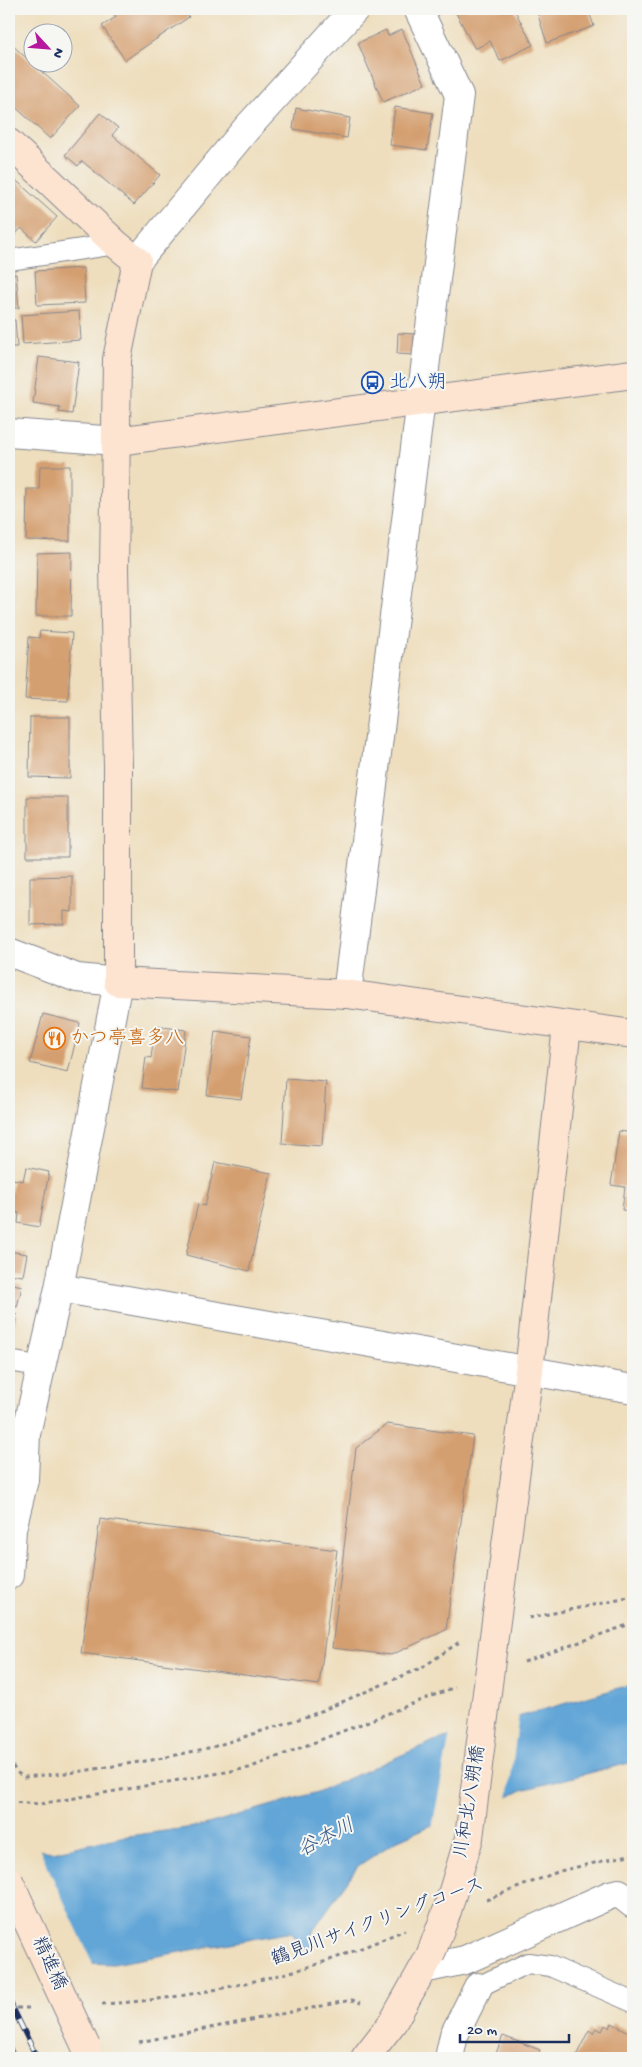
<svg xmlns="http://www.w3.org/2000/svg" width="642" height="2067" viewBox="0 0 642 2067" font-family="'Gochi Hand','Klee One',sans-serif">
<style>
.water{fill:#62a6d7;stroke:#3e6a9a}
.pier{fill:#eedebd}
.building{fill:#d49f70}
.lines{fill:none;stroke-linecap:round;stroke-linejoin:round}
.lane-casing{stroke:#84868e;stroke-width:22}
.street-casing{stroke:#84868e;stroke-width:30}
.secondary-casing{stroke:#84868e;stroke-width:30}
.path{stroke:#84868e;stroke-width:3;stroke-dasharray:4 4;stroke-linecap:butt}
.lane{stroke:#fff;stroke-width:20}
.street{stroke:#fff;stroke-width:28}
.secondary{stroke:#fde4d1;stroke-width:28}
.rail-casing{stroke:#1b2f5e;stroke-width:5.5}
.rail{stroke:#f6f6f2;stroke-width:4;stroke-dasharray:11;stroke-linecap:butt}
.secondary-bridge-casing{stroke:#84868e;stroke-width:30;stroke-linecap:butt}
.secondary-bridge{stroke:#fde4d1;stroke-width:28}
.labels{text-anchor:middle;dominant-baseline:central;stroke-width:4;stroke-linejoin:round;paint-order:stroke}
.transit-label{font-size:19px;fill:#164399;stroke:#f6f6f2;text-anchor:start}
.food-label{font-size:19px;fill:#c56008;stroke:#f6f6f2;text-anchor:start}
.street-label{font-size:19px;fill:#1b2f5e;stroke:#f6f6f2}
.water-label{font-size:20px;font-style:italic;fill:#345988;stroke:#f6f6f2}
</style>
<rect width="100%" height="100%" fill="#f6f6f2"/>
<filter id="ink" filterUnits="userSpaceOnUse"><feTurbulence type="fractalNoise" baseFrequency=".02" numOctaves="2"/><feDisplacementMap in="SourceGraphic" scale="10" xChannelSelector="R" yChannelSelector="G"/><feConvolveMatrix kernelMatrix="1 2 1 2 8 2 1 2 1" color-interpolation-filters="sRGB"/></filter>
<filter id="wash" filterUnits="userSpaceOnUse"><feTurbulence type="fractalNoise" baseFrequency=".0096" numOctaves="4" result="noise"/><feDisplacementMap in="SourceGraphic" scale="20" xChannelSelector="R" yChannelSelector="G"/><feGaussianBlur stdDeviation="1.12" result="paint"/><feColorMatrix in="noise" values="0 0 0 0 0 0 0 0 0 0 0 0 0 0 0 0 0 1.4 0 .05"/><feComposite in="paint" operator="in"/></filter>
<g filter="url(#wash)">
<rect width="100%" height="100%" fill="#eedebd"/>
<path class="water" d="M633,1684V1762L522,1790L485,1809L455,1815L396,1841L358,1866L313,1930L312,1947L303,1948L292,1932L113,1964L9,1960V1846L53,1852L121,1837L201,1826L317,1792L434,1741Z"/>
<path class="pier" d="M519,1714L508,1800L486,1812L456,1817L432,1828L450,1734Z
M9,1844L39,1848L94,1966L15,1963L9,1947Z"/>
<g id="blocks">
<path class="building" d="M110,9H183L189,17L125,60L102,26L116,17Z
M454,9H514L533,45L500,61L490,41L475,49Z
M536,9H588L594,26L547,43Z
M402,29L425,84L383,102L358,43L386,30L388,36Z
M12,45L80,106L50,139L9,101V49Z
M395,107L433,113L427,150L390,145Z
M296,108L350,118L347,138L293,129Z
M100,113L118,128L112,135L160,175L134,205L82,161L78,166L65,155Z
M9,174L57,217L36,241L21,228L12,239L9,236Z
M83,268L85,303L37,305L35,271Z
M9,274H16L19,308H9Z
M79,311L81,340L23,344L21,315Z
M9,320H15L17,347H9Z
M398,333L414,334V355L397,354Z
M39,357L79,362L72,414L59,412L60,407L33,403Z
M40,466H70V541L26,540L27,489H39Z
M72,552L71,616H36L37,553Z
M40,631L72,633L68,701L25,699L29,637L39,638Z
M30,717H70V778L29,777Z
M27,797H68V857H27Z
M72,876V912L64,911V924L30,925V877Z
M43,1014L80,1023L68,1072L30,1063Z
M155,1026L186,1030L178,1092L142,1088L146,1057L151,1058Z
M215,1031L251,1036L241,1099L207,1095Z
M286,1079L326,1082L322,1146L282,1143Z
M619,1131L633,1133V1211L622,1210L625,1187L611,1185Z
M215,1162L271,1173L249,1271L186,1255L198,1204L205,1206Z
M26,1167L49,1172L39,1227L18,1223L19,1213L9,1211L13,1179L23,1181Z
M9,1251L27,1254L23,1276L9,1274Z
M9,1283L22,1286L17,1307L9,1305Z
M9,1312L17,1315L11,1335L9,1334Z
M387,1424L473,1436L446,1630L391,1655L332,1648L356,1448Z
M100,1519L337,1550L319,1685L81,1653Z
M612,2023L633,2034V2058H575L589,2030L593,2033L596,2028L602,2031L605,2025L610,2028Z
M503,2036L540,2050L537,2058H494Z"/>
</g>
</g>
<g filter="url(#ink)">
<use href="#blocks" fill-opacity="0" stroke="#84868e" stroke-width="1"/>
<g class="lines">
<defs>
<path id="lane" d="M9,260L116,244
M9,1361L43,1367
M478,1987L528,1963L550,1966L633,2002"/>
<path id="street" d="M137,261L247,128L355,9
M9,433L117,441
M9,952L77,978L118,982L59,1288L26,1434L24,1480L12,1529L9,1575
M347,994L459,95L418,9
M59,1288L633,1389
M423,1969L465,1960L610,1895L619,1893L633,1904
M449,2058L454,2035L478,1987"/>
<path id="secondary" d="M9,143L116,244L137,261L117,359L114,569L118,766V982L347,994L633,1034
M117,441L633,374
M493,1644L529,1371L567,1026
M365,2058L393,2022L430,1956"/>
</defs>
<use href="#lane" class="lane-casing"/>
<use href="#street" class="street-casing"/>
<use href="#secondary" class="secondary-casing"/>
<path class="path" d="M529,1618L633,1597
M524,1662L633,1623
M9,1759L16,1772L24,1777L76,1772L158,1759L213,1747L314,1714L423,1667L461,1641
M9,1802L40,1804L249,1768L455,1687
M486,1900L560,1871L633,1854
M102,2004C166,2001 231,1988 294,1971C332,1961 369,1945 405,1930
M9,2008H31
M139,2042L352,2000L361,2003"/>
<use href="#lane" class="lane"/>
<use href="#street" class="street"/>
<use href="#secondary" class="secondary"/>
<defs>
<path id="rail" d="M9,2000L37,2058
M9,2047L14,2058"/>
</defs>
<use href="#rail" class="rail-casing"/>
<use href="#rail" class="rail"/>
<defs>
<path id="secondary-bridge" d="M9,1881L86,2047
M430,1956L447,1911L469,1838L493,1644"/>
</defs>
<use href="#secondary-bridge" class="secondary-bridge-casing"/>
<use href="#secondary-bridge" class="secondary-bridge"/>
</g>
</g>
<defs>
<symbol id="bus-ring" viewBox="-11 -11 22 22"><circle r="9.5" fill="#f6f6f2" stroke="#1a4fb4" stroke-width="1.5"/><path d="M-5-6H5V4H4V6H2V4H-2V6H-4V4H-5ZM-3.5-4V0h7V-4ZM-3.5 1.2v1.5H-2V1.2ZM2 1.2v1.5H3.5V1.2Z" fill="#1a4fb4"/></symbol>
<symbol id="restaurant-ring" viewBox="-11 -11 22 22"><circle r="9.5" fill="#f6f6f2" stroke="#e8710a" stroke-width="1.5"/><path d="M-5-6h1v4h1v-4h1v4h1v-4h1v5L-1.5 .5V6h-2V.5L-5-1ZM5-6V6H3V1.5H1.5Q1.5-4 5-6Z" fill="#e8710a"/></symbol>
</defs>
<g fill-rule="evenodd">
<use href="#bus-ring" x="360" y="370" width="25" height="25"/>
<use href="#restaurant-ring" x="42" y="1026" width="25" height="25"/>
</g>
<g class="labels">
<g class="transit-label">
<text x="389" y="383">北八朔</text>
</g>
<g class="food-label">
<text x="70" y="1039">かつ亭喜多八</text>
</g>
<g class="street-label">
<text transform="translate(471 1802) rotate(-81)">川和北八朔橋</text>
<text transform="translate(378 1923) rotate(-20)">鶴見川サイクリングコース</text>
<text transform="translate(48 1964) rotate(65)">精進橋</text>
</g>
<g class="water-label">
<text transform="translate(327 1839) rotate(-27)">谷本川</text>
</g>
</g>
<rect width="642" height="2067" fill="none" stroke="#f6f6f2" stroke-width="30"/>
<g transform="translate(48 48) rotate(116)"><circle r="24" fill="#f6f6f2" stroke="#9ea6b7"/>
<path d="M0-4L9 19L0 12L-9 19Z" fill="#b5179e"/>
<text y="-8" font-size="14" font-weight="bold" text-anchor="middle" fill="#1b2f5e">N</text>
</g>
<path d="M460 2034v8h109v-8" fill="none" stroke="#1b2f5e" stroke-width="2.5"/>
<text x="467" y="2034" font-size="15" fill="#1b2f5e" stroke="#f6f6f2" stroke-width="4" paint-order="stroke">20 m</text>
</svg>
